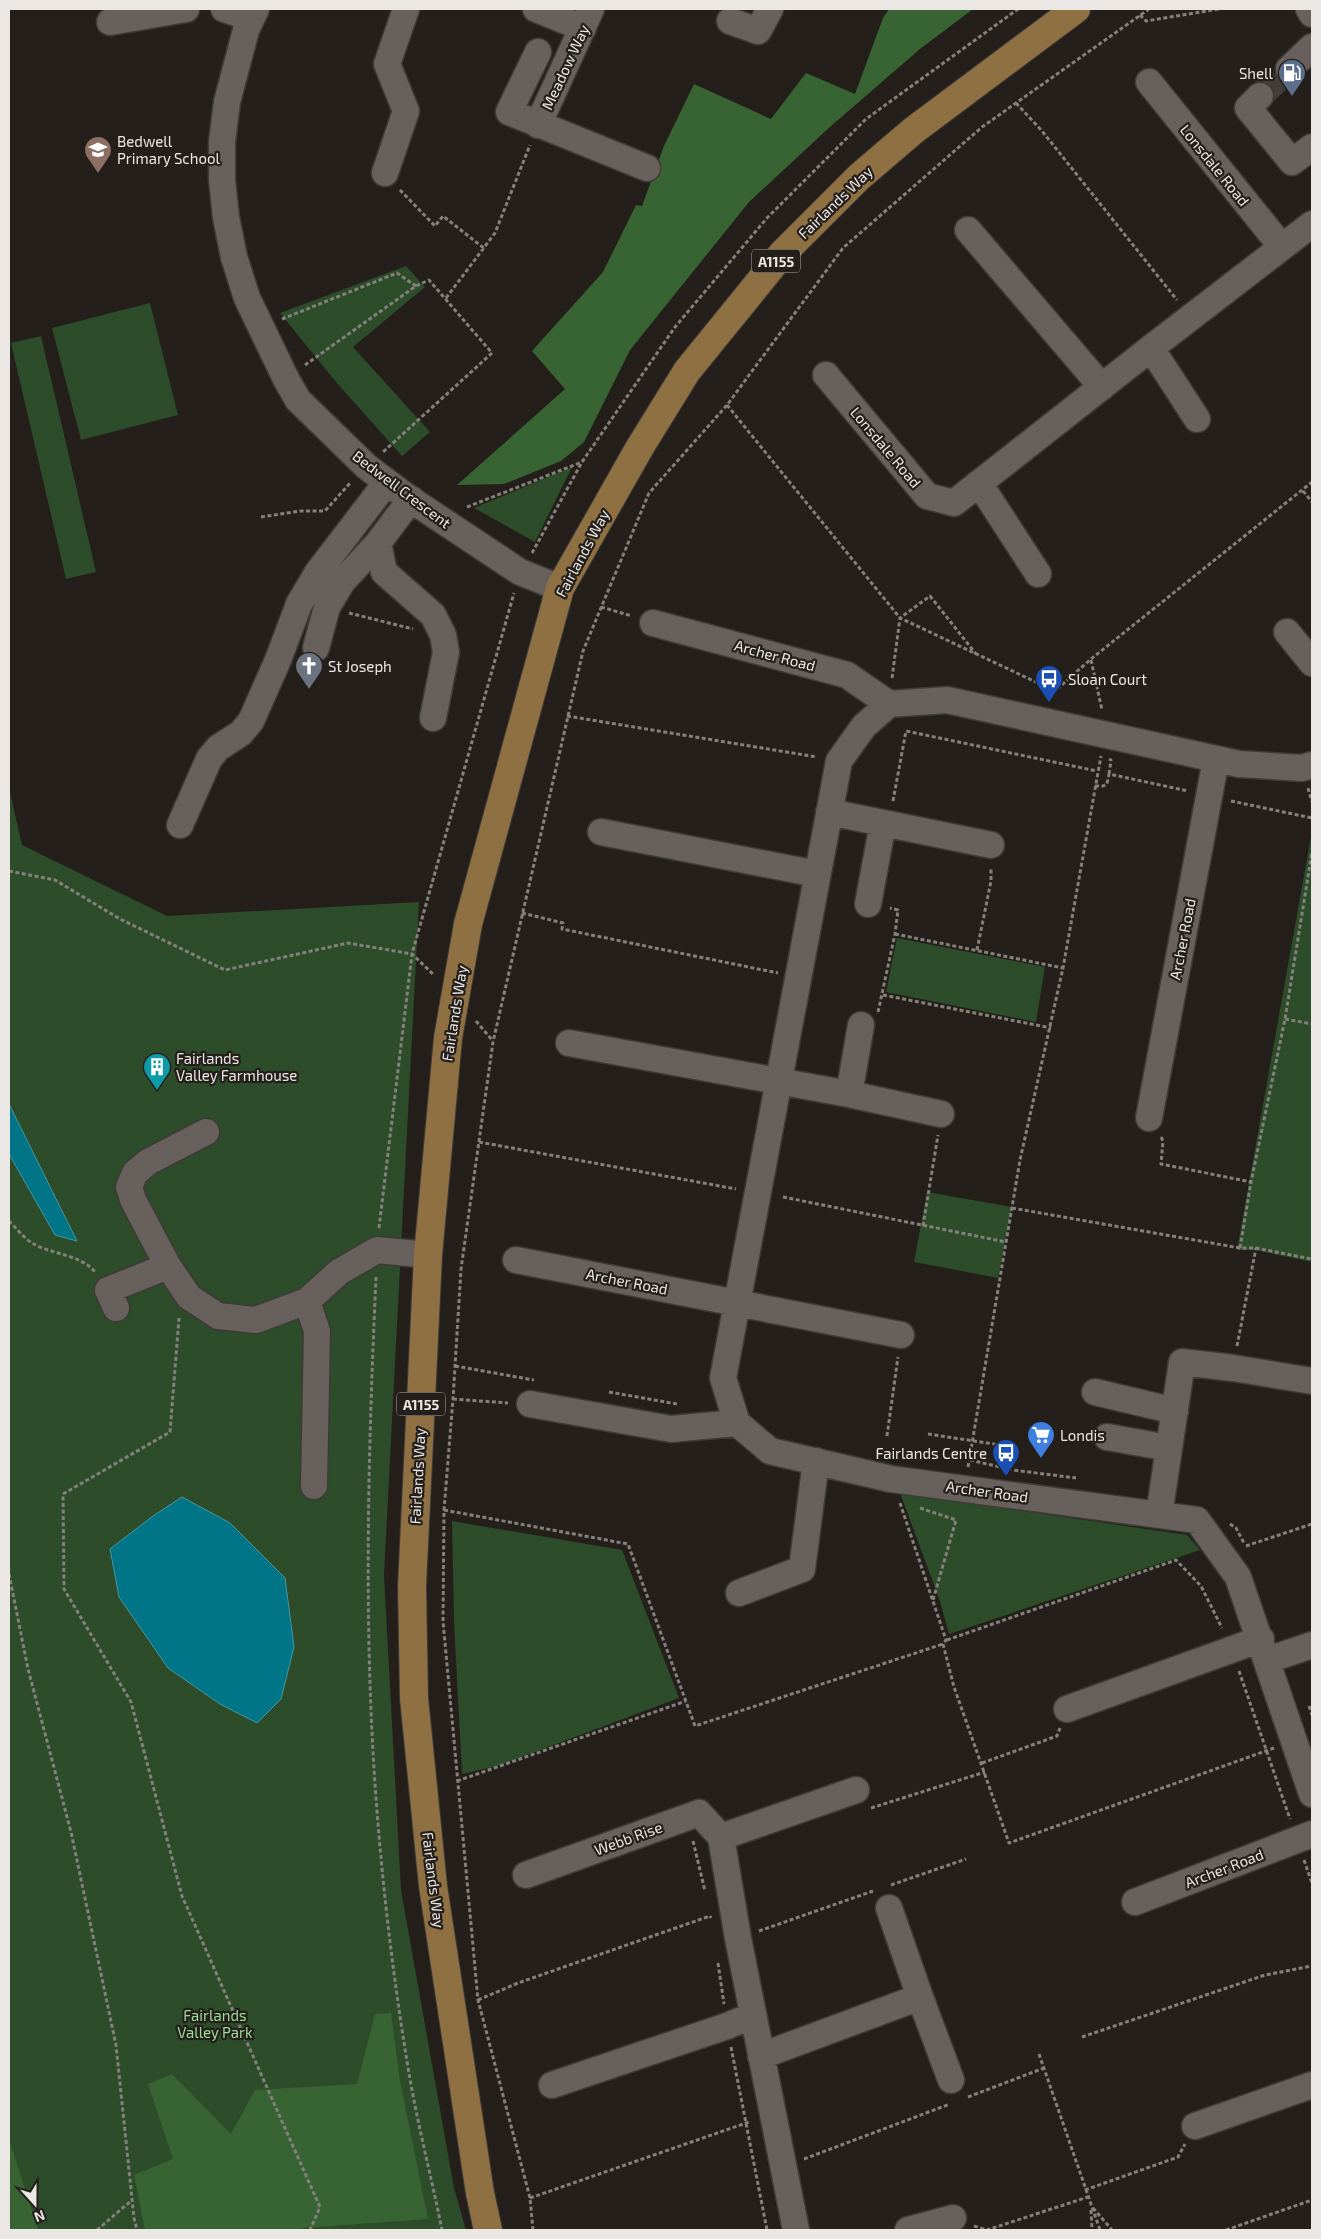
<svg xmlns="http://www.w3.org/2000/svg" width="1321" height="2239" viewBox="0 0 1321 2239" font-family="'Exo 2',sans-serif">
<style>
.green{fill:#2d4c29}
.forest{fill:#386433}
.water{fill:#007587;stroke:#4697a3}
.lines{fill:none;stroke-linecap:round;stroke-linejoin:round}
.minor-tunnel{stroke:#423d39;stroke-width:26;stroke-dasharray:26 13;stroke-linecap:butt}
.minor-casing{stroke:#3e3a37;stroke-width:29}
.major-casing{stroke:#3e3a37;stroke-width:30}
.path{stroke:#84807c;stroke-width:3;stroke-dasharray:4 2.5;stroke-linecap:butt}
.minor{stroke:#67605c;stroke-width:26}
.major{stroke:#8e7042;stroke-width:28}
.labels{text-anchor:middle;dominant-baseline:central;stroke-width:4.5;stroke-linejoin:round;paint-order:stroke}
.shield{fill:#241f1b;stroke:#afaba8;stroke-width:1}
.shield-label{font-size:14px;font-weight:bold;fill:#eae7e4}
.street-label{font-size:15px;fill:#eae7e4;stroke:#241f1b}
.poi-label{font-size:15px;fill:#eae7e4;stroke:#241f1b;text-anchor:start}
.park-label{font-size:15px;fill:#9cdd93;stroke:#241f1b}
</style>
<rect width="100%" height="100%" fill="#241f1b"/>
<path class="green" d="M406,266L425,287L353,347L430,432L402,456L336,382L280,313Z
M150,303L178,415L81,440L52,328Z
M41,336L96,572L66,579L11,343Z
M572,467L535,542L474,508Z
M9,788L22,845L167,916L419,902L384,1575L401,1890L454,2188L466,2230H9Z
M1312,831V1262L1255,1250H1237Z
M897,938L1045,967L1036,1022L886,992Z
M927,1192L1012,1207L998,1278L914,1262Z
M900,1493L1187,1535L1200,1550L949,1634L940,1601Z
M452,1521L622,1550L679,1698L497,1766L462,1774L454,1621Z"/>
<path class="forest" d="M889,9H973L920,49L831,126L749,202L630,350L584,442L561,461L504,484L457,485L565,389L532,351L603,272L636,205L642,206L664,146L694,84L771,119L806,73L855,94L883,18Z
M391,2013L400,2081L428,2219L303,2228L302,2230H145L134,2175L173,2159L148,2084L172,2074L231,2134L255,2090L357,2084L375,2014Z
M9,2139L38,2230H9Z"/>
<path class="water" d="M9,1104L77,1241L55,1235L9,1154Z
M182,1497L230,1523L285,1578L294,1647L281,1699L257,1723L220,1704L168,1668L119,1597L110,1549L153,1516Z"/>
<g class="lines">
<path class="minor-tunnel" d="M1260,96L1289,69"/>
<defs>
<path id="minor" d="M224,9L251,18
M256,9L246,30L227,102L222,142V180L226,217L234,257L247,298L286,379L298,400L367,467L407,497L520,572L560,588
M536,9L583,28
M1309,9L1312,14
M730,21L758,31L770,9
M110,22L186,9
M538,52L509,112L647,168
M1289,69L1312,47
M1149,82L1282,247
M1260,96L1248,108L1292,162L1312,147
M538,125L591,9
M385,173L406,111L387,64L406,9
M968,230L1102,387
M1151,348L1197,419
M826,375L927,496L954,503L1151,348L1312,224
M979,483L1038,574
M411,499L378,543L384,572L433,615L443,635L446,652L433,718
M653,623L847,675L889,704
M1287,632L1312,663
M316,648L327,607L342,582L378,543
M1312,765L1302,768L1239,764L947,700L889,704L864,726L839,761L723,1378L737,1423L770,1451L891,1479L1197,1520L1238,1577L1312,1794
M829,812L991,845
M180,825L209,759L218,748L241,733L251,721L278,660L299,604L318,572L387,482
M601,832L817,874
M868,904L883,823
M569,1043L849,1094L941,1114
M849,1094L861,1025
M1149,1118L1216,759
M206,1132L148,1162L135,1173L129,1187L133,1200L168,1266L189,1297L218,1316L256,1320L307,1301
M516,1260L901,1335
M116,1308L108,1290L168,1266
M1095,1392L1175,1411
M530,1404L671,1429L737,1423
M1107,1437L1169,1448
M314,1486L317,1331L307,1301L339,1272L377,1250L428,1255
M1159,1515L1182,1362L1233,1368L1312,1381
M739,1593L802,1569L816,1461
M1268,1660L1312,1645
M1067,1709L1261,1639
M526,1875L699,1813L721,1837
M1135,1902L1312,1834
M920,1997L951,2080
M761,2056L920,1997L889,1908
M552,2085L727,2026L753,2015
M1195,2126L1312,2085
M796,2230L738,1938L721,1837L856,1790
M908,2230L953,2218"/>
<path id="major" d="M488,2230L480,2193L433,1886L414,1698L412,1586L428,1255L448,1038L468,924L560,588L640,447L687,371L782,254L859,177L914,130L1076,9"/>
</defs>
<use href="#minor" class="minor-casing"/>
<use href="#major" class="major-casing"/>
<path class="path" d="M1140,15L1146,21L1219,9
M1016,103L1042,131L1177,300
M400,190L435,226L443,216L485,249
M446,298L495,233L530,145
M282,319L397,273L416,286
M305,365L416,286L429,280L492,353L383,452
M727,405L900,618L1055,691L1091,659L1312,482
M1303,491L1312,502
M467,507L582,462
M261,517L300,511H325L351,482
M532,553L582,462L675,327L767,218L866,119L1018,9
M601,607L632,616
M349,613L413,629
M1091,660L1102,710
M892,678L900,618L930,596L976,654
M567,716L817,757
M1109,774L1111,760L1109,759
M1095,786H1103L1107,784L1109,774L1188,791
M1308,788L1312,802
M893,801L906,731L1097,771
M1231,801L1312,818
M9,871L55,880L120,919L225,970L348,943L412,954L433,974
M522,913L563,923L562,929L778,973
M895,934L1063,968
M977,950L991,881V867
M883,995L1051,1028
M878,1012L895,934L898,910L890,908
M1285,1019L1312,1024
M476,1021L493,1041
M1161,1137L1163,1141L1161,1164L1251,1182
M479,1142L736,1189
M783,1197L1006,1242
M1012,1208L1240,1248H1256L1312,1259
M9,1221C16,1228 24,1238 32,1243C52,1255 81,1254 96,1273
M923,1226L938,1135
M379,1228L412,954L514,593
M1240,1248L1251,1182L1285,1019L1312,852
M376,1277C368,1455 363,1634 377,1811C384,1901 395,1991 410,2079C419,2130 432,2180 442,2230
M179,1318L170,1432L63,1494L64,1589L131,1702L182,1896L320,2207L310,2230
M1237,1346L1256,1248
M455,1366L534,1380
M609,1392L677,1404
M453,1399L508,1403
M928,1434L1007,1446
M887,1436L898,1357
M970,1460L1013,1470L1076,1478
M968,1467L1020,1160L1063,968L1101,756
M900,1503L946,1640L943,1644L954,1687L1009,1843L1274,1748
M920,1508L956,1520L933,1600
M444,1510L628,1544L695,1726L943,1644
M1230,1524L1236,1528L1244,1543
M1246,1546L1312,1524
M9,1574L28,1669L71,1832L116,2045L134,2218L137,2230
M947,1640L1176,1560L1201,1586L1222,1628
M1239,1671L1290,1819
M1309,1706L1312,1715
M982,1763L1057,1736L1060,1728
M457,1781L686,1701
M871,1808L985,1772
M693,1841L705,1891
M1304,1860L1312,1883
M891,1885L966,1859
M759,1931L873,1891
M718,1963L724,2004
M478,2000L518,1983L710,1916L711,1918
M1082,2037L1265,1975L1312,1966
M731,2047L767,2230
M1039,2054L1100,2230
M968,2097L1044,2068
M804,2159L950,2104
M1085,2190L1178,2157L1185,2144
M530,2198L749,2122
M1093,2208L1112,2230
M1091,2210L1092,2230
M974,2226L987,2230L1088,2197
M97,2230L132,2200
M533,2230L530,2198L478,2000L443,1621L444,1510L453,1399L461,1269L493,1042L583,651L649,493L727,405L843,248L982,127L1149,9
M1226,2230L1312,2200"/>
<use href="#minor" class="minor"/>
<use href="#major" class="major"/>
</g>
<defs>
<symbol id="fuel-pin" viewBox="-11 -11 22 30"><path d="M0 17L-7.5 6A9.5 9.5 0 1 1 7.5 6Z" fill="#5c6f8a" stroke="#241f1b"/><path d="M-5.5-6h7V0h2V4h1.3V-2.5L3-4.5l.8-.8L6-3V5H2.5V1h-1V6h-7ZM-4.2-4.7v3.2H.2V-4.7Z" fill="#fff"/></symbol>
<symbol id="school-pin" viewBox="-11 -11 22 30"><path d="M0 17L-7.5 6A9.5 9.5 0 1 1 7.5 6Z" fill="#8d6e63" stroke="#241f1b"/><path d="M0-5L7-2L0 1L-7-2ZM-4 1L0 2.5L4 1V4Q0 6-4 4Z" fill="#fff"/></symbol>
<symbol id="church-pin" viewBox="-11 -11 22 30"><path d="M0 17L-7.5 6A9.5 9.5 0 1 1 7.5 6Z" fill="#6b7280" stroke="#241f1b"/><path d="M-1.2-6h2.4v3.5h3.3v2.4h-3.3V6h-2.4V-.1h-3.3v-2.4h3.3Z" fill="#fff"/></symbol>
<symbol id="bus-pin" viewBox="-11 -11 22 30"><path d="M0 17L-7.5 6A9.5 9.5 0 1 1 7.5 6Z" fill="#1a4fb4" stroke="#241f1b"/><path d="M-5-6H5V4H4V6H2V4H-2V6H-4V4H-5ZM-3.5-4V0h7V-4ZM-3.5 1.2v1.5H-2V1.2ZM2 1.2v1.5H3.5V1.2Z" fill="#fff"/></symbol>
<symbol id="building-pin" viewBox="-11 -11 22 30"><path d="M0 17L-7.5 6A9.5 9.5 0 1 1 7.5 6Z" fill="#0f9aa8" stroke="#241f1b"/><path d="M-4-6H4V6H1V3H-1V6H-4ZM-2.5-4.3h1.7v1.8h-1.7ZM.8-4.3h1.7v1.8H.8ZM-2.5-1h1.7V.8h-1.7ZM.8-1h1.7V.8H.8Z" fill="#fff"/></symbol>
<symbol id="supermarket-pin" viewBox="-11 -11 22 30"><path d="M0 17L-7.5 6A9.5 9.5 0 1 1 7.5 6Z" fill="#3f7fe0" stroke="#241f1b"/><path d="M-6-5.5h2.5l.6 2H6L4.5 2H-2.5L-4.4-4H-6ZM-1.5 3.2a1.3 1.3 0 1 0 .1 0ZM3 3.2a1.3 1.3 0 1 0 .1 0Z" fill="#fff"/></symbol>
</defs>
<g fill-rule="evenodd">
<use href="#fuel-pin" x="1276" y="57" width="32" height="43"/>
<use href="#school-pin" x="82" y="134" width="32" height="43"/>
<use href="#church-pin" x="293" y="650" width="32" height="43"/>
<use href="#bus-pin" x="1033" y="663" width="32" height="43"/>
<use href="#building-pin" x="141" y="1051" width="32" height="43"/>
<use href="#supermarket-pin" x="1025" y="1419" width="32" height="43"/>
<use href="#bus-pin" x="990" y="1437" width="32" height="43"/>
</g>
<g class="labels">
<g class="shield">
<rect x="752" y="249.5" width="48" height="23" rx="4"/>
<rect x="397" y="1392.5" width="48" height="23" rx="4"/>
</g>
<g class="shield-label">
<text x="776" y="261">A1155</text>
<text x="421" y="1404">A1155</text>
</g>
<g class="street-label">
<text transform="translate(565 67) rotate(-65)">Meadow Way</text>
<text transform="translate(1215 165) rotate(51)">Lonsdale Road</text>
<text transform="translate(835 202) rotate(-44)">Fairlands Way</text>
<text transform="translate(886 447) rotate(50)">Lonsdale Road</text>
<text transform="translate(402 489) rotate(37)">Bedwell Crescent</text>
<text transform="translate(582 553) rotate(-62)">Fairlands Way</text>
<text transform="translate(775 655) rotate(15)">Archer Road</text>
<text transform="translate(1182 939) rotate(-79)">Archer Road</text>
<text transform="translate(454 1013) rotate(-81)">Fairlands Way</text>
<text transform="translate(627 1281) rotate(11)">Archer Road</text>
<text transform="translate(417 1476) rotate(-87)">Fairlands Way</text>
<text transform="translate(987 1491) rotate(8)">Archer Road</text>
<text transform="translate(628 1838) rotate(-20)">Webb Rise</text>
<text transform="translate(1224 1868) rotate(-21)">Archer Road</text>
<text transform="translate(434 1880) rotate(83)">Fairlands Way</text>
</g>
<g class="poi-label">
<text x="1273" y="73" text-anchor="end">Shell</text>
<text x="117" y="141">Bedwell<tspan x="117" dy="17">Primary School</tspan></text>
<text x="328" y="666">St Joseph</text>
<text x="1068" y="679">Sloan Court</text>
<text x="176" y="1058">Fairlands<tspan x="176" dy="17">Valley Farmhouse</tspan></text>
<text x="1060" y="1435">Londis</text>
<text x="987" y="1453" text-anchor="end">Fairlands Centre</text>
</g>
<g class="park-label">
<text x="215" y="2015">Fairlands<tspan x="215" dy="17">Valley Park</tspan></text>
</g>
</g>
<rect width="1321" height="2239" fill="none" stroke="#eae7e4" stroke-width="20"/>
<g transform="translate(35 2204) rotate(159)" stroke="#241f1b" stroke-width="4" paint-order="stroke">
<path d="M0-4L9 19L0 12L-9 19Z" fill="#eae7e4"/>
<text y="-8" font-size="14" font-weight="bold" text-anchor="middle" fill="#eae7e4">N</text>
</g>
</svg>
